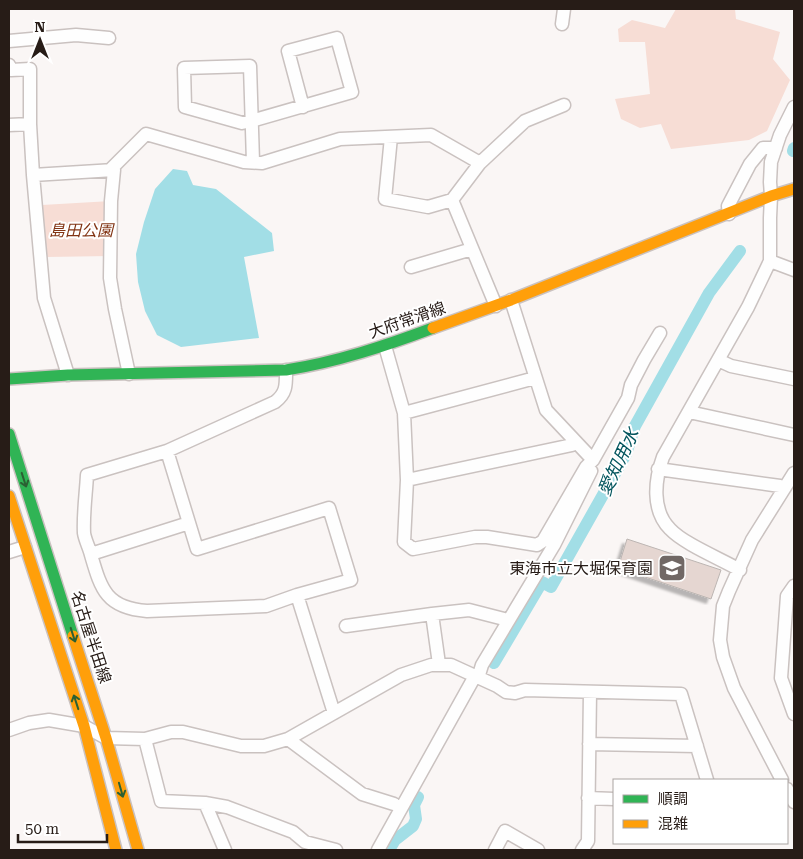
<svg xmlns="http://www.w3.org/2000/svg" width="803" height="859" viewBox="0 0 803 859" font-family="'Roboto Serif','Noto Sans JP',serif">
<style>
.green{fill:#f7ddd5}
.water{fill:#a2dee6}
.lines{fill:none;stroke-linecap:round;stroke-linejoin:round}
.canal{stroke:#a2dee6;stroke-width:12}
.building{fill:#e5d6d1;stroke:#bcb5b2;filter:url(#shadow)}
.street-casing{stroke:#cac2c0;stroke-width:15}
.fast-casing{stroke:#cac2c0;stroke-width:14}
.slow-casing{stroke:#cac2c0;stroke-width:14}
.street{stroke:#fefefe;stroke-width:12}
.fast{stroke:#30b455;stroke-width:11}
.slow{stroke:#ff9f0a;stroke-width:11}
.oneway{stroke:#2b6033}
.labels{text-anchor:middle;dominant-baseline:central;stroke-width:4;stroke-linejoin:round;paint-order:stroke}
.park-label{font-size:16px;font-style:italic;fill:#823414;stroke:#fff}
.street-label{font-size:16px;fill:#271c17;stroke:#fff}
.poi-label{font-size:16px;fill:#271c17;stroke:#fff;text-anchor:end}
.water-label{font-size:18px;font-style:italic;fill:#04565e;stroke:#fff}
</style>
<defs>
<filter id="shadow"><feDropShadow dx="-4.5" dy="4.5" stdDeviation="1" flood-color="#0004"/></filter>
</defs>
<rect width="100%" height="100%" fill="#faf6f5"/>
<path class="green" d="M676,9H735L736,19L780,32L773,59L790,80L767,131L749,140L671,149L661,124L640,128L621,119L615,99L650,94L645,42H619L618,29L632,20L665,28Z
M111,201L110,256L47,257L42,205Z"/>
<path class="water" d="M173,169L187,171L193,185L216,189L272,233L274,251L244,257L259,338L181,347L157,335L145,311L138,282L136,254L144,222L155,189Z"/>
<g class="lines">
<path class="canal" d="M793,151L794,148
M494,663L542,582L551,587L626,454L635,426L709,293L740,251
M389,850L395,840L413,826L416,819L414,805L418,797"/>
</g>
<path class="building" d="M627,539L721,570L711,599L618,568Z"/>
<g class="lines">
<defs>
<path id="street" d="M562,24L564,9
M9,41L76,35L109,38
M9,65L11,70L30,69V124L33,175L114,170L111,201L110,278L115,309L129,374
M9,125L30,124
M391,137L385,199L428,207L452,200L480,163
M253,162L250,66L184,68L185,107L242,123L251,121L352,92L337,38L288,51L303,107
M110,170L146,134L244,162L262,163L340,139L431,135L480,163L525,121L564,105
M33,175L44,298L68,375
M452,200L496,306
M729,214L728,206L750,164L763,148H776
M770,261L794,270
M411,267L472,249
M511,300L546,410L593,460
M385,346L404,413L407,480L404,542L413,549L475,537H487L537,545L543,541L586,467
M718,360L731,366L794,379
M286,370C286,384 287,393 275,402L167,451L197,549L329,508L351,580L297,595L334,713
M689,412L794,435
M404,413L535,378
M167,451L87,475C86,494 83,514 84,533C85,540 89,547 91,555C101,589 106,608 147,611L266,606L297,595
M658,469L780,486L784,489
M407,480L572,445L575,442
M9,552L25,547
M91,554L189,523
M740,570C721,559 684,544 670,529C651,510 655,479 663,457L748,307L770,261V218L771,196L770,182L771,162L780,135L794,107
M794,586L787,596L781,678L794,714
M432,614L469,610L508,620
M346,626L432,614L439,664
M478,678L482,665L554,545L591,471L586,467L593,460L628,398L631,385L644,360L660,333
M9,730L29,723L49,720L84,726L106,738L145,739L171,732H183L241,746H264L288,739L401,675L431,665H451L497,686L506,692L515,693L525,690L681,694L707,780
M145,739L161,801L205,803L227,807L293,832L305,842L336,850
M288,739L362,794L394,804
M589,744L697,746
M782,780L734,688L723,657L720,640L723,606L729,591L752,540L794,473
M787,789L794,802
M588,798L614,799
M205,803L225,850
M378,850L475,676
M495,850L505,831L538,850
M582,850L588,841L590,692"/>
<path id="fast" d="M9,379L68,375L286,370C337,362 385,346 433,328
M9,434L73,636"/>
<path id="slow" d="M433,328L511,300L771,196L794,189
M9,496L84,726L116,850
M73,636L106,738L138,850"/>
</defs>
<use href="#street" class="street-casing"/>
<use href="#fast" class="fast-casing"/>
<use href="#slow" class="slow-casing"/>
<use href="#street" class="street"/>
<use href="#fast" class="fast"/>
<use href="#slow" class="slow"/>
</g>
<defs><path id="oneway-shaft" d="M-6 0H5M1.5-3L5.5 0L1.5 3" fill="none" stroke-width="1.6" stroke-linecap="round" stroke-linejoin="round" transform="scale(1.25)"/></defs>
<g class="oneway">
<use href="#oneway-shaft" transform="translate(24 480) rotate(72)"/>
<use href="#oneway-shaft" transform="translate(73 635) rotate(72)"/>
<use href="#oneway-shaft" transform="translate(76 702) rotate(-108)"/>
<use href="#oneway-shaft" transform="translate(121 790) rotate(74)"/>
</g>
<defs>
<symbol id="school-square" viewBox="-11 -11 22 22"><rect x="-9" y="-9" width="18" height="18" rx="4" fill="#716865" stroke="#fff"/><path d="M0-5L7-2L0 1L-7-2ZM-4 1L0 2.5L4 1V4Q0 6-4 4Z" fill="#fff"/></symbol>
</defs>
<g fill-rule="evenodd">
<use href="#school-square" x="656" y="552" width="32" height="32"/>
</g>
<g class="labels">
<g class="park-label">
<text x="81" y="230">島田公園</text>
</g>
<g class="street-label">
<text transform="translate(407 320) rotate(-19)">大府常滑線</text>
<text transform="translate(91 637) rotate(72)">名古屋半田線</text>
</g>
<g class="poi-label">
<text x="653" y="568">東海市立大堀保育園</text>
</g>
<g class="water-label">
<text transform="translate(618 462) rotate(-65)">愛知用水</text>
</g>
</g>
<rect width="803" height="859" fill="none" stroke="#271c17" stroke-width="20"/>
<rect x="613" y="779" width="175" height="65" fill="#ffffff" stroke="#a9a4a2"/>
<rect x="623" y="795" width="25" height="8" fill="#30b455" stroke="#a9a4a2"/>
<text x="658" y="804" font-size="15" fill="#271c17">順調</text>
<rect x="623" y="820" width="25" height="8" fill="#ff9f0a" stroke="#a9a4a2"/>
<text x="658" y="829" font-size="15" fill="#271c17">混雑</text>
<g transform="translate(40 40)" stroke="#ffffff" stroke-width="4" paint-order="stroke">
<path d="M0-4L9 19L0 12L-9 19Z" fill="#271c17"/>
<text y="-8" font-size="14" font-weight="bold" text-anchor="middle" fill="#271c17">N</text>
</g>
<path d="M18 834v8h89v-8" fill="none" stroke="#271c17" stroke-width="2.5"/>
<text x="25" y="834" font-size="15" fill="#271c17" stroke="#ffffff" stroke-width="4" paint-order="stroke">50 m</text>
</svg>
